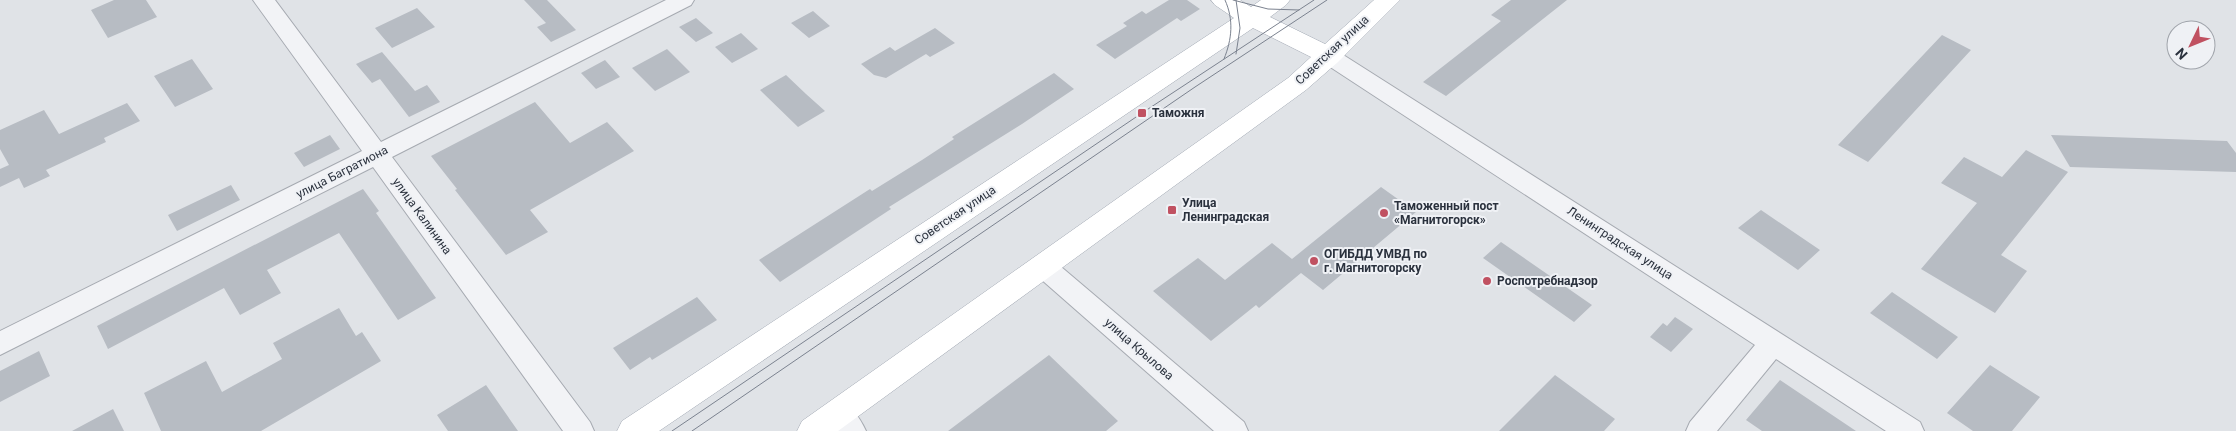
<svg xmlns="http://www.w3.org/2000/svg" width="2236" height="431" viewBox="0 0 2236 431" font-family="Roboto,sans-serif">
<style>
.building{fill:#b7bcc3}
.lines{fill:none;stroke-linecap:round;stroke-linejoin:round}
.minor-casing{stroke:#a6aab1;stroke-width:2}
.major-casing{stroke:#a0a7b2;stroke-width:1}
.minor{fill:#f2f3f6;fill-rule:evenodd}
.major{fill:#fff;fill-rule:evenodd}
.tram{stroke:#7b828f;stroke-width:1}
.poi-dot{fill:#c05161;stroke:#eff1f5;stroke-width:2}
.labels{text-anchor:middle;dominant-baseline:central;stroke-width:4;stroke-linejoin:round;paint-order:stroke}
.street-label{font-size:12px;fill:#2a313d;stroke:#eff1f5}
.poi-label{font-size:12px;font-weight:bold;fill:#2a313d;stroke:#eff1f5;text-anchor:start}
</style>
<rect width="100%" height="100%" fill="#e0e3e7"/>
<path class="building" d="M114,0H146L157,17L108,38L91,10Z
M524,0H547L576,30L551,42L537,27L546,23Z
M1169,0H1187L1200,9L1181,21L1177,18L1115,59L1096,45L1127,26L1123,23L1142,11L1146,14Z
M1511,0H1567L1446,96L1423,82L1501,21L1491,15Z
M417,8L435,27L392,48L375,28Z
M813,11L830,26L809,38L791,23Z
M696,18L713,33L696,42L679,27Z
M935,28L955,43L930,57L926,54L886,78L874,75L861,64L890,47L895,51Z
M741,33L758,49L732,63L715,47Z
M1942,35L1971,50L1868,162L1838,145Z
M667,49L690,72L655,91L632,68Z
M382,52L415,91L427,85L440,102L409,117L380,79L372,83L356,64Z
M192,59L213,89L175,107L154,76Z
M605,60L620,77L596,89L581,73Z
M1054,73L1074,89L1022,124L889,207L891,209L780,282L759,260L870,189L872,191L922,160L954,139L952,137Z
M786,75L806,94L825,111L798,127L760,90Z
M535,102L570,143L607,122L634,151L530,210L548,232L506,255L455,190L457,189L431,156Z
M127,103L140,121L104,138L106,142L46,170L50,176L24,188L19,178L0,187V169L9,165L0,149V130L44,110L59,134Z
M330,135L340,149L304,167L294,153Z
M2051,135L2227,141L2236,153V172L2070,167Z
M2026,150L2068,172L2001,255L2027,271L1995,313L1921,269L1977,203L1941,183L1964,157L2002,177Z
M231,185L240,200L177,231L168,215Z
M1381,187L1416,212L1323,290L1301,273L1259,308L1256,305L1211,341L1153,291L1198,258L1225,280L1272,243L1292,259Z
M363,189L379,211L376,213L436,298L398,320L339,233L267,270L281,293L240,315L224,288L108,349L97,326Z
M1761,210L1820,250L1798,270L1738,228Z
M1501,242L1592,305L1574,322L1483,258Z
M1892,292L1958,337L1937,359L1870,313Z
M697,297L717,320L652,360L650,357L630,370L613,348Z
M339,308L356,336L362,332L381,361L261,431H161L144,393L206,361L222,392L282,359L273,343Z
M1675,317L1693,329L1671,352L1650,337L1663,323L1667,326Z
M39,351L50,376L0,402V371Z
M1049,355L1118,421L1106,431H948Z
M1990,365L2040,397L2012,431H1973L1947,413Z
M1555,375L1615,419L1604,431H1499Z
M1780,380L1856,431H1762L1746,420Z
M486,385L518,431H448L437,415Z
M113,409L124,431H72Z"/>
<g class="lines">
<defs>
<path id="minor" d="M253,0H275L381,142L666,0H694L691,5L392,157L590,422L594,431H563L373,167L0,355V331L362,151Z
M1329,48L1337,51L1920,422L1924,431H1886L1776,359L1717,431H1686L1690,422L1755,345L1321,61L1318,56L1321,51Z
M1044,257L1053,260L1244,422L1248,431H1214L1035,274L1031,267L1035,260Z
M838,401C852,406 860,418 866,431H835L824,413L828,404Z"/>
<path id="major" d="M1211,0H1240L1251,7L1261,0H1290L1286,5L1270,17L1325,44L1374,0H1400L1338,62L1306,90L838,431H797L802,421L1288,78L1311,57L1253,28L659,431H617L622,421L1234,18L1215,5Z"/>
</defs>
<use href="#minor" class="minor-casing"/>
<use href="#major" class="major-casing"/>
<use href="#minor" class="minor"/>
<use href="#major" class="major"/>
<path class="tram" d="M1233,0L1268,9L1299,10
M1236,0L1240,28L1236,54
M1224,59C1232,39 1234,20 1225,0
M672,431L1142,113L1314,0
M692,431L1195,87L1327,0"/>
</g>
<g class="poi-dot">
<rect x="1137" y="108" width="10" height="10" rx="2.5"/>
<rect x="1167" y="205" width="10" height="10" rx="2.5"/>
<circle cx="1384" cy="213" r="5"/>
<circle cx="1314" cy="261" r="5"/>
<circle cx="1487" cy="281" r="5"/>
</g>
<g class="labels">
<g class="street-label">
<text transform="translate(1332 50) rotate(-43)">Советская улица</text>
<text transform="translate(342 172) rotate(-27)">улица Багратиона</text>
<text transform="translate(955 215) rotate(-34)">Советская улица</text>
<text transform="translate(422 216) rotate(54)">улица Калинина</text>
<text transform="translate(1620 243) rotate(33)">Ленинградская улица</text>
<text transform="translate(1139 349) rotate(41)">улица Крылова</text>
</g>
<g class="poi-label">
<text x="1152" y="113">Таможня</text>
<text x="1182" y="203">Улица<tspan x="1182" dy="14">Ленинградская</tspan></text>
<text x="1394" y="206">Таможенный пост<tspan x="1394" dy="14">«Магнитогорск»</tspan></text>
<text x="1324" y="254">ОГИБДД УМВД по<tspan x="1324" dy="14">г. Магнитогорску</tspan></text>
<text x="1497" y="281">Роспотребнадзор</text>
</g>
</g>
<g transform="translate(2191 45) rotate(227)"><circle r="24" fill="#eff1f5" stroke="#a0a4ab"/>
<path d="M0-4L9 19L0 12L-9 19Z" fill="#c05161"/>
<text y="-8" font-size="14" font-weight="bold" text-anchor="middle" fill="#2a313d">N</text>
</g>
</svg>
